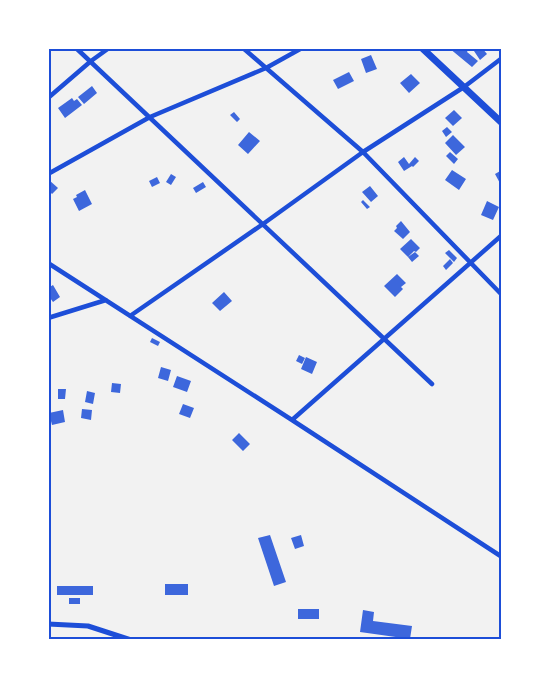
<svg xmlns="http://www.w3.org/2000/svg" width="550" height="688" viewBox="0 0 550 688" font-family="'Source Sans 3',sans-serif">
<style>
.building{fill:#3d67dc}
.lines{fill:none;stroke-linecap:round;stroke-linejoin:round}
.minor{stroke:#1d4ed8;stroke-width:4.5}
.tertiary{stroke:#1d4ed8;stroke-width:5}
.trunk{stroke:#1d4ed8;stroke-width:7}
.neatline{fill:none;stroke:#1d4ed8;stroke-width:2}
</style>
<rect width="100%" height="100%" fill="#f2f2f2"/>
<path class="building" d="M449,48H466L468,50L467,52L478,61L472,67Z
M479,48H482L487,54L480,60L474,51Z
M371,55L377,69L366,73L361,59Z
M349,72L354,81L338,89L333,80Z
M411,74L420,83L409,93L400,83Z
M92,86L97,93L84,104L78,97Z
M72,98L74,101L77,99L82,105L65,118L58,108Z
M454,110L462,118L453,126L445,118Z
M234,112L240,119L237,122L230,115Z
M447,127L452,132L446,137L442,131Z
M249,132L260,141L248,154L238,145Z
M453,135L465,147L456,155L445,143Z
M450,152L458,159L454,164L446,156Z
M404,157L409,164L415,157L419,161L413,167L412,166L404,171L398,162Z
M452,170L466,179L459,190L445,180Z
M502,170V187L495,174Z
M171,174L176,177L171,185L166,182Z
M157,177L160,183L152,187L149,181Z
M49,180L58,188L52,194L48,190V182Z
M203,182L206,187L196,193L193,188Z
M370,186L378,196L371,202L362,192Z
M85,190L92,204L79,211L73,199L77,197L76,195Z
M363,200L370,207L367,209L361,202Z
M487,201L499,207L493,220L481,215Z
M401,221L410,232L403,239L394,231L397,228L396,226Z
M411,239L420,248L416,252L414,251L408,257L400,249Z
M449,250L457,258L454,262L445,253Z
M415,252L419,256L412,262L408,257Z
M450,259L453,263L446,270L443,266Z
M397,274L406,283L401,287L403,289L395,297L384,286Z
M53,285L60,297L53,302L48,295V288Z
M224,292L232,301L220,311L212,303Z
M152,338L160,342L158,346L150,342Z
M299,355L305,358L302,364L296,361Z
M306,357L317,362L312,374L301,369Z
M161,367L171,370L168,381L158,378Z
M177,376L191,381L187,392L173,387Z
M112,383L121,384L120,393L111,392Z
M58,389H66L65,399H58Z
M87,391L95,393L93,404L85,402Z
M183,404L194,408L190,418L179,414Z
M82,409L92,410L91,420L81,418Z
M63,410L65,422L52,425L49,413Z
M239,433L250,444L243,451L232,440Z
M270,535L286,582L274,586L258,538Z
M301,535L304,546L295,549L291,538Z
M165,584H188V595H165Z
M57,586H93V595H57Z
M69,598H80V604H69Z
M298,609H319V619H298Z
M363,610L374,612L373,621L412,626L410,639L360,632Z"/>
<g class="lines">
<path class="minor" d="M76,48L432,384
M243,48L363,152L502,295
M48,98L91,61L109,48
M48,174L150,117L266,68L302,48
M48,263L292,420L502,235
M130,316L263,224L363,152L464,87L502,58
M48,318L106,300
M292,420L502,557"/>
<path class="tertiary" d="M48,624L88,626L131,640"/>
<path class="trunk" d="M422,48L502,123"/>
</g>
<rect width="550" height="688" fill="none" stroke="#ffffff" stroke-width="99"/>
<rect x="50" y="50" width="450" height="588" class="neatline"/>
</svg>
